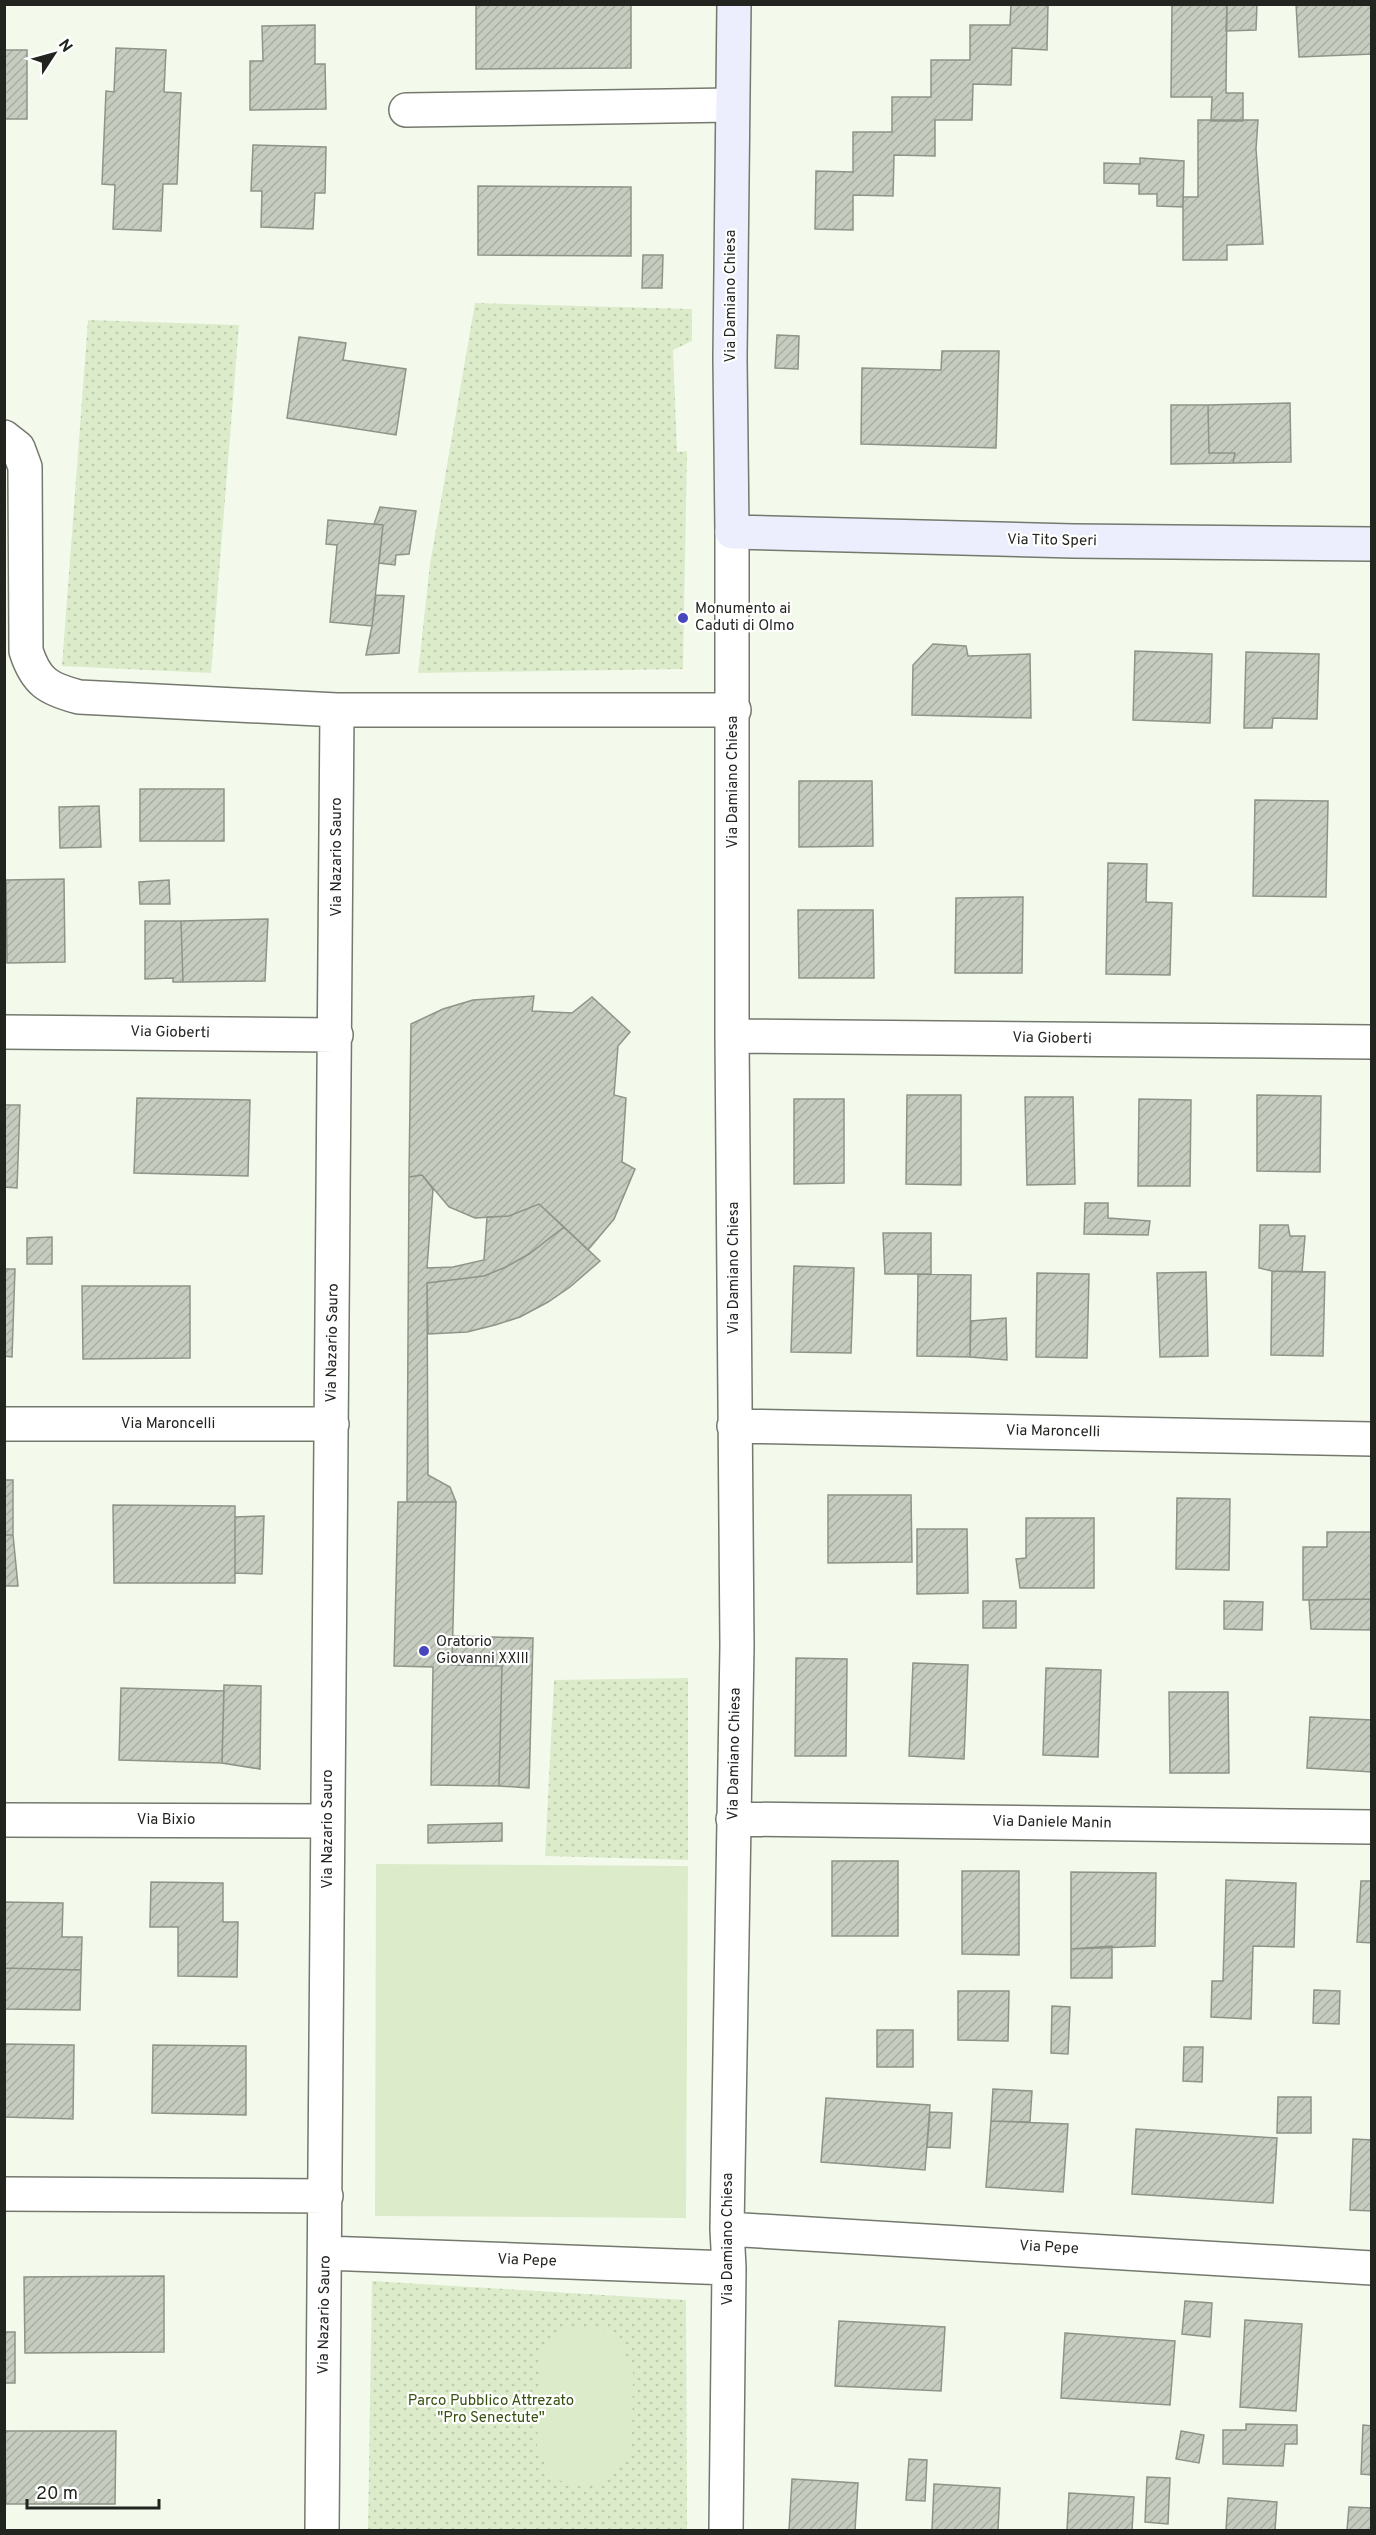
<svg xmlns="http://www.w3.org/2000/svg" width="1376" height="2535" viewBox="0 0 1376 2535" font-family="Overpass,sans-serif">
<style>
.park{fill:url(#park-dots)}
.pitch{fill:#dceccb}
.building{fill:url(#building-hatch);stroke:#8e9488;stroke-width:1.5}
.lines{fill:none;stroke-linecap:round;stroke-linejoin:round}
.street-casing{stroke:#74796e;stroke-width:36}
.secondary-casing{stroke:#74796e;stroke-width:36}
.street{stroke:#fff;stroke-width:33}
.secondary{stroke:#eceefd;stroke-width:33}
.poi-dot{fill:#4746bc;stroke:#fff;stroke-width:2}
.labels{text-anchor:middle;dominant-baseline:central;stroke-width:4.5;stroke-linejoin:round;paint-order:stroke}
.street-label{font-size:15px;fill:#21241f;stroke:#fff}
.poi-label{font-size:15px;fill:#21241f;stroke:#fff;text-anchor:start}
.park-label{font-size:15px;fill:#37500f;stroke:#fff}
</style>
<defs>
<pattern id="park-dots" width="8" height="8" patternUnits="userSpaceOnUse" patternTransform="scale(1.5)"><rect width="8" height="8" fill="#dceccb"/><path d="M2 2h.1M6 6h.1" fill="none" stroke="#bccaae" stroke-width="1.8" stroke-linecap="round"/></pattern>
<pattern id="building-hatch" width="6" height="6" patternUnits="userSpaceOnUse" patternTransform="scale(1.5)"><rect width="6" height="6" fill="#c6ccbf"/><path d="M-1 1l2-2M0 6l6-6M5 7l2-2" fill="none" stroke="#aaafa4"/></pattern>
</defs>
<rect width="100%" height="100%" fill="#f3faec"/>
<path class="park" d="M475,303L692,309V341L673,350L677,452L687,451L683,669L418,673L430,564Z
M88,320L239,325L211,673L62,666Z
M688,1678V1860L545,1856L554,1680Z
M372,2281L686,2300L687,2530H368Z"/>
<path class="pitch" d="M376,1864L688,1866L686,2218L375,2216Z
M570,2327H599L620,2342L633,2373L632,2438L626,2461L599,2484L583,2487L563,2482L551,2476L537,2449L540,2358L550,2338Z"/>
<path class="building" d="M476,4H631V68L476,69Z
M1011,4H1048L1047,50L1012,48L1011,85L973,84L972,120H935V156L894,155L893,196L853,195V230L815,229L816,171L853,172V132H892V97H931V60H970V25H1010Z
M1172,4H1227L1226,93H1243V121H1211L1212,97H1171Z
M1227,4H1257L1256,30L1226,31Z
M1296,4H1372V54L1299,57Z
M315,25V64H325L326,109L250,110V61H263L262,26Z
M116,48L166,50L164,92L181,93L177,184H163L161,231L113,229L115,185L102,184L106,91L114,92Z
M4,50H27V119H4Z
M1198,120H1258L1256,149L1263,244L1227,245V260H1183V197H1198Z
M253,145L326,147L325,193H315L313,229L261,227L262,191H251Z
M1140,158L1184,161L1183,207L1157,206V194H1139V184L1104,183V163L1140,164Z
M478,186L631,187V256L478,255Z
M643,255H663L662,288H642Z
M777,335L799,336L798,369L775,368Z
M299,337L346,343L343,360L406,369L396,435L287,418Z
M942,351H999L996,448L861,444L862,368L941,370Z
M1290,403L1291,462L1233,463L1235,453H1209L1208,405Z
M1171,405H1208L1209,453H1235L1233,463L1171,464Z
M380,507L416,511L409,554L396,555L395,565L379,563L383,525L374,524Z
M328,520L383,525L372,626L330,622L337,545L326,544Z
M376,595L404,596L399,653L366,655L372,626Z
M933,644L966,646L968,656L1030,654L1031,718L912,715L913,665Z
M1135,651L1212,654L1210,723L1133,720Z
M1246,652L1319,654L1317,719L1273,718L1272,728H1244Z
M799,781H872L873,846L799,847Z
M140,789H224V841H140Z
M1255,800L1328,801L1326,897L1253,896Z
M99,806L101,847L60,848L59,807Z
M1108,863L1147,864L1146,902L1172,903L1170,975L1106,974Z
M64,879L65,962L7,963L6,880Z
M169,880L170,904H140L139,882Z
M1023,897L1022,973H955L956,898Z
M798,910H873L874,978H799Z
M268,919L265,981L183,982L181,921Z
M145,921H181L183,982H173V978L145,979Z
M534,996L532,1011L572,1013L592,997L630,1032L618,1046L614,1095L626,1098L622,1162L635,1169L614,1219L588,1250L539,1204L509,1216L475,1218L449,1207L422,1175L409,1177L411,1024L443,1009L473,1000Z
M907,1095H961V1185L906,1184Z
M1257,1095L1321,1096L1320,1172L1257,1171Z
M1025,1097H1073L1075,1184L1027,1185Z
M137,1098L250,1100L248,1176L134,1173Z
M794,1099H844V1183L794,1184Z
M1139,1099L1191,1100L1190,1186H1138Z
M4,1105H20L17,1188L4,1187Z
M422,1175L433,1189L427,1268L453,1267L484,1260L487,1217L509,1216L539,1204L564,1227L529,1254L506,1267L484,1276L427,1283L428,1475L450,1487L456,1502H407L409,1177Z
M1085,1203H1108V1218L1150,1221L1148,1235L1084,1234Z
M1260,1225H1288L1290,1236H1305L1302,1272L1272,1271L1259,1268Z
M564,1227L600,1261L570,1287L548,1302L520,1317L495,1325L467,1332L428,1334L427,1283L484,1276L506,1267L529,1254Z
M883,1233H931V1274H885Z
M52,1237V1264H27V1238Z
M794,1266L854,1268L851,1353L791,1352Z
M4,1269H15L12,1357L4,1356Z
M1272,1271L1325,1272L1323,1356L1271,1355Z
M1206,1272L1208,1356L1160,1357L1157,1273Z
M1037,1273L1089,1274L1087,1358L1036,1357Z
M918,1274L971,1275L970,1357L917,1356Z
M82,1286H190V1358L83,1359Z
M1006,1318L1007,1360L970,1357L971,1321Z
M4,1480H13V1535H4Z
M828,1495H911L912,1562L828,1563Z
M1177,1498L1230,1499L1229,1570L1176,1569Z
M398,1502H456L452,1665L502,1666L499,1786L431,1785L433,1667L394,1666Z
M113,1505L235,1506V1583H114Z
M264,1516L262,1574L235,1573V1517Z
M1026,1518H1094V1588H1020L1016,1559L1026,1558Z
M917,1529H967L968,1593L917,1594Z
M1327,1532H1372V1599L1303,1600V1547H1327Z
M4,1535H13L18,1586H4Z
M1372,1599V1630L1311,1629L1309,1600Z
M983,1601H1016V1628H983Z
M1224,1601L1263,1602L1262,1630L1224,1629Z
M453,1636L533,1638L529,1788L499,1786L502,1666L452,1665Z
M796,1658L847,1659L846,1756H795Z
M913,1663L968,1665L964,1759L909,1756Z
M1046,1668L1101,1670L1098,1757L1043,1755Z
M224,1685L261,1686L260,1769L222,1763Z
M121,1688L224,1691L222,1763L119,1760Z
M1169,1692H1228L1229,1773H1170Z
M1310,1717L1372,1720V1772L1307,1768Z
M502,1823V1841L428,1843V1825Z
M832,1861H898V1936H832Z
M962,1871H1019V1955L962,1954Z
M1071,1872L1156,1873L1155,1946L1071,1949Z
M1226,1880L1296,1883L1294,1947L1253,1946L1251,2019L1211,2017L1212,1981H1223Z
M1361,1881H1372V1943L1357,1942Z
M151,1882L223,1883V1922H238L237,1977L178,1976V1927H150Z
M4,1902L63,1903L62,1937H82L81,1970L4,1968Z
M1112,1946V1978H1071V1949Z
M4,1968L81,1970L80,2010L4,2009Z
M1314,1990L1340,1991L1339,2024L1313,2023Z
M958,1991H1009L1008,2041L958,2040Z
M1052,2006L1070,2007L1068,2054L1051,2053Z
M877,2030H913V2067H877Z
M4,2044L74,2045L73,2119L4,2117Z
M153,2045L246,2046V2115L152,2113Z
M1184,2047H1203L1202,2082L1183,2081Z
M993,2089L1032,2091L1030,2122L991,2121Z
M1278,2097H1311V2133H1277Z
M826,2098L930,2105L925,2170L821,2162Z
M930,2112L952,2113L950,2148L927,2147Z
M991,2121L1068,2124L1063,2192L986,2187Z
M1136,2129L1277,2138L1273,2203L1132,2194Z
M1353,2139L1372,2140V2211L1350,2210Z
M164,2276V2352L25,2353L24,2277Z
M1185,2301L1212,2303L1210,2337L1182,2334Z
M1245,2320L1302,2324L1296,2411L1240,2407Z
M839,2321L945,2327L941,2391L835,2386Z
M4,2332H15V2383H4Z
M1065,2333L1175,2341L1170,2405L1061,2398Z
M1246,2424L1297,2425V2444H1285L1283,2466L1223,2464V2430H1246Z
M1363,2425L1372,2426V2475L1361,2474Z
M5,2431H116L115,2504H6Z
M1181,2431L1204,2435L1199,2463L1176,2459Z
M909,2459L927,2460L925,2501L906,2500Z
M1147,2477L1170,2478L1168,2524L1145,2522Z
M792,2479L858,2483L855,2530H789Z
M934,2484L1000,2488L998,2530H932Z
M1069,2493L1134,2497L1132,2530H1067Z
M1228,2498L1277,2502L1275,2530H1226Z
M1349,2507L1372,2508V2530H1347Z"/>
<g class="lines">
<defs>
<path id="street" d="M406,110L731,105
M4,437L18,448L25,467L26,651C36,682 48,689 79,697L337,710H734
M4,1032L336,1035
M732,1036L1372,1042
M4,1424H332
M734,1426L1372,1439
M733,1819L1372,1827
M4,1820L328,1821
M4,2194L326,2196
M727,2229L1372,2268
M325,2253L729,2268
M322,2530L337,710
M726,2530L729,2268L727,2229L737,1646L732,1036V532"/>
<path id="secondary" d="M734,4L730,358L732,532L1073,541L1372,544"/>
</defs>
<use href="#street" class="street-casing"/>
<use href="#secondary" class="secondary-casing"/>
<use href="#street" class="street"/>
<use href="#secondary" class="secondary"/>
</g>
<g class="poi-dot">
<circle cx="683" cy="618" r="6"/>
<circle cx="424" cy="1651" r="6"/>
</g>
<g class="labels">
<g class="street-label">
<text transform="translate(731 296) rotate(-90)">Via Damiano Chiesa</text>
<text transform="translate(1052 541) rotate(1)">Via Tito Speri</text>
<text transform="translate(733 782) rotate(-90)">Via Damiano Chiesa</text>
<text transform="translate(337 857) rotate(-90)">Via Nazario Sauro</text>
<text transform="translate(170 1033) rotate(1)">Via Gioberti</text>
<text transform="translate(1052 1039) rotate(1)">Via Gioberti</text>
<text transform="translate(734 1268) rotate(-90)">Via Damiano Chiesa</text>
<text transform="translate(333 1343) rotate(-89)">Via Nazario Sauro</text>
<text x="168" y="1424">Via Maroncelli</text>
<text transform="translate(1053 1432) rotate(1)">Via Maroncelli</text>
<text transform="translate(735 1754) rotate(-89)">Via Damiano Chiesa</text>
<text x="166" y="1820">Via Bixio</text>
<text transform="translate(1052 1823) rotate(1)">Via Daniele Manin</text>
<text transform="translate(328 1829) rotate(-90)">Via Nazario Sauro</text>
<text transform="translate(728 2239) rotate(-90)">Via Damiano Chiesa</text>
<text transform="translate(1049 2248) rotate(3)">Via Pepe</text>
<text transform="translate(527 2261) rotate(2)">Via Pepe</text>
<text transform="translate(325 2315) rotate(-89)">Via Nazario Sauro</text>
</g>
<g class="poi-label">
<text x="695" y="609">Monumento ai<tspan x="695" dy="17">Caduti di Olmo</tspan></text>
<text x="436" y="1642">Oratorio<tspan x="436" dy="17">Giovanni XXIII</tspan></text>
</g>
<g class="park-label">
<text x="491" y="2401">Parco Pubblico Attrezato<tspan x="491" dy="17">"Pro Senectute"</tspan></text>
</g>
</g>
<rect width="1376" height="2535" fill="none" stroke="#21241f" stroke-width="12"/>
<g transform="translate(54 54) rotate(54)" stroke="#ffffff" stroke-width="4.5" paint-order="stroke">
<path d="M0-4.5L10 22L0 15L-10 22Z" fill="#21241f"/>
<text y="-9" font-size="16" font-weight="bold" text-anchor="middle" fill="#21241f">N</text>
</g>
<path d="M27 2499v9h132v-9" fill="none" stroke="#21241f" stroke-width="3"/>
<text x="36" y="2499" font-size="18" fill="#21241f" stroke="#ffffff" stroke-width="4.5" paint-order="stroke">20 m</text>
</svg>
